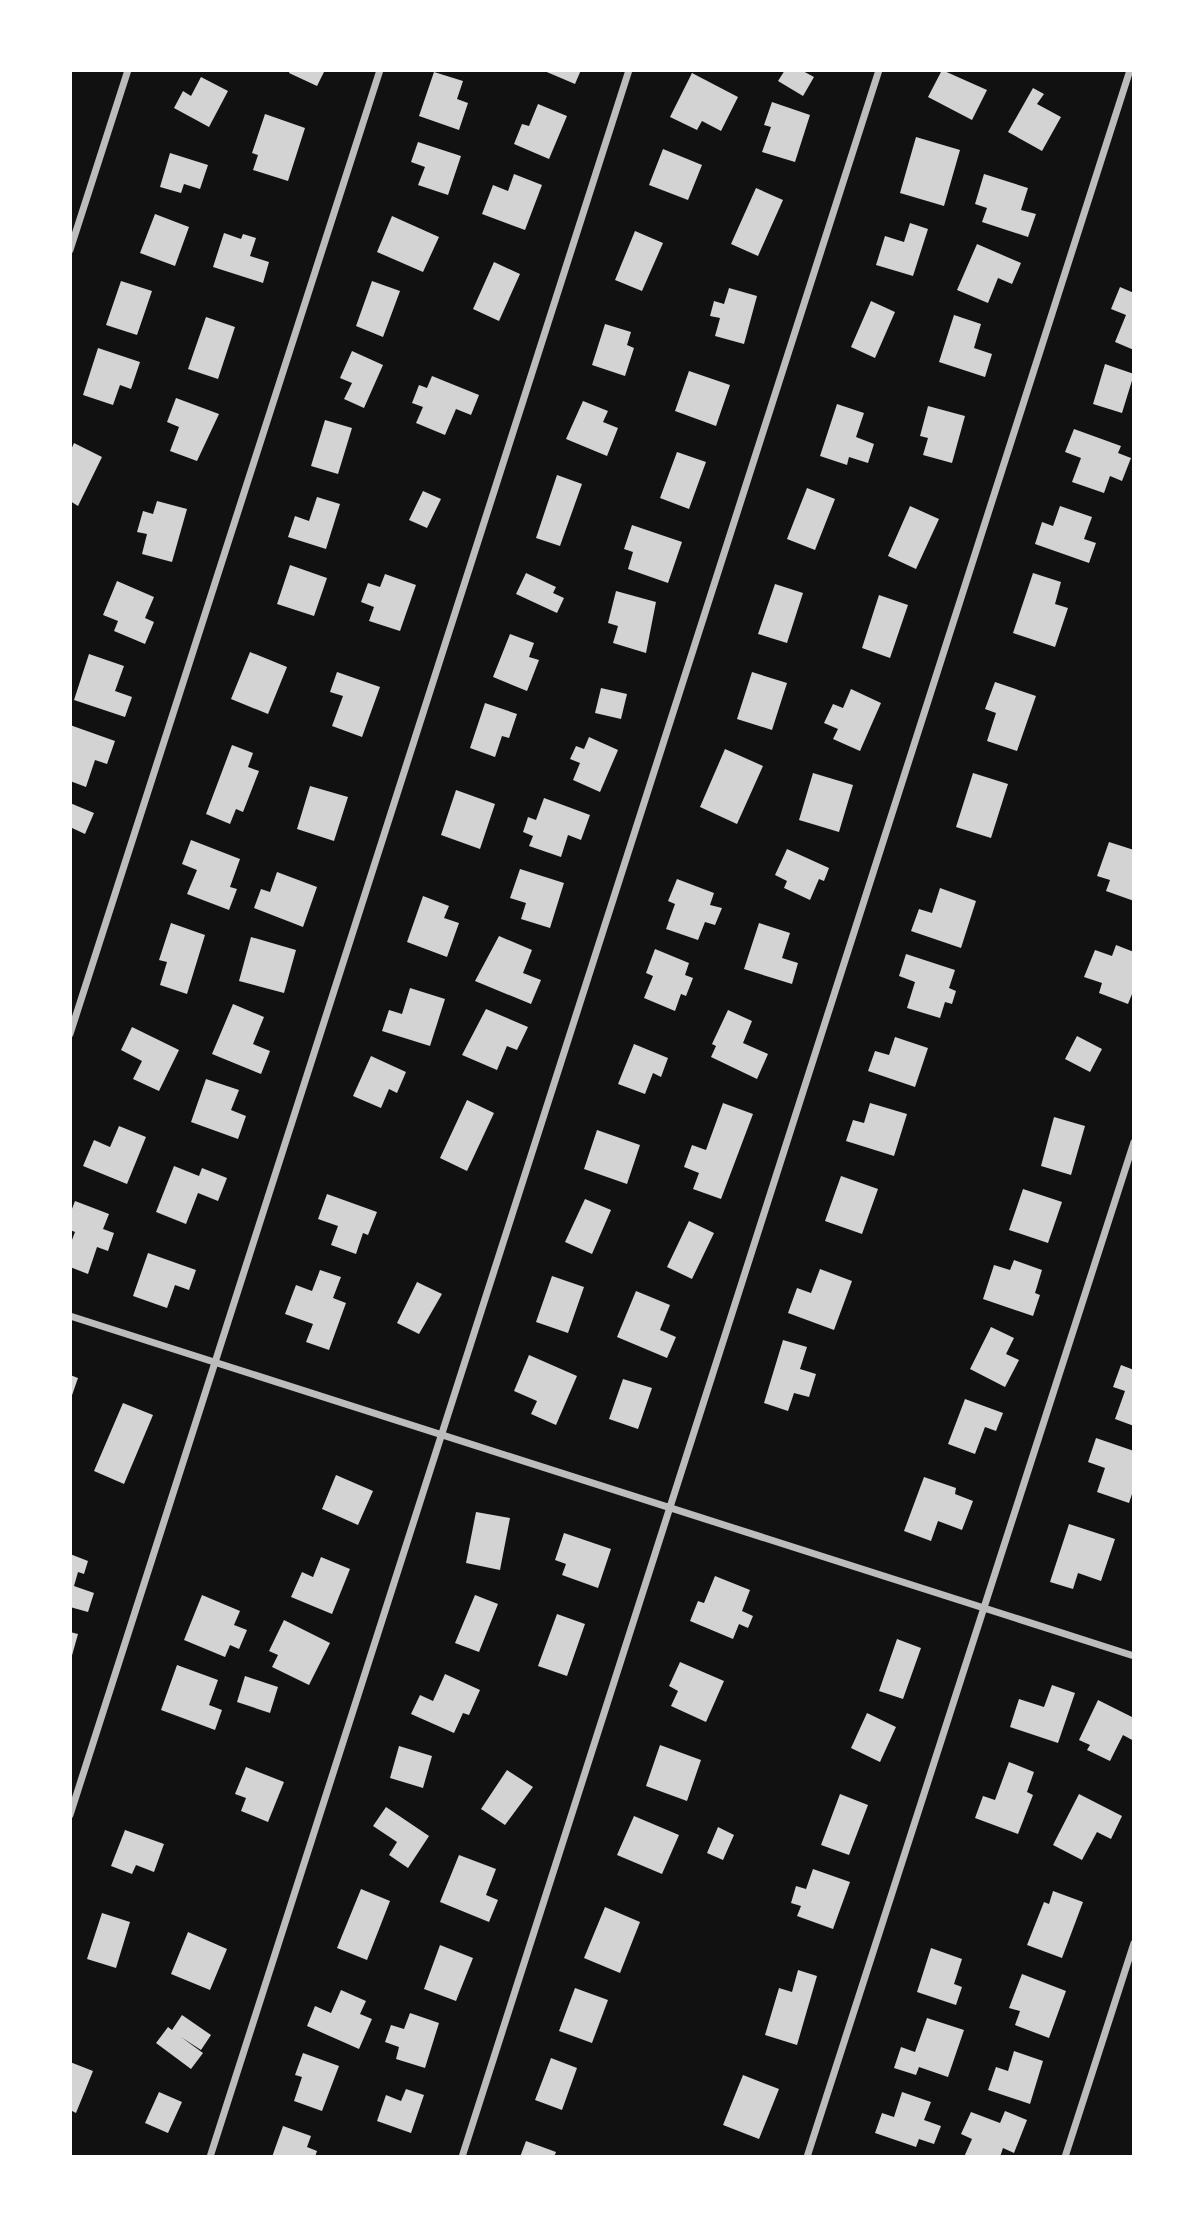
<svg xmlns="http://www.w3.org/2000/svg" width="1204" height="2227" viewBox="0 0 1204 2227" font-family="Lato,sans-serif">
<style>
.building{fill:#d3d3d3}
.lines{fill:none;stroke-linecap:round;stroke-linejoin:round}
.minor{stroke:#bcbcbc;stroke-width:7}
</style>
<rect width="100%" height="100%" fill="#111"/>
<path class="building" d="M290,70H325L317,86L289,73Z
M542,70H581L575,84Z
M785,70H801L814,77L803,96L778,81Z
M942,70L987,90L972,120L928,97Z
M434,72L463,81L457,99L468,103L459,130L419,116Z
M692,73L738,97L721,131L702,121L697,130L670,117Z
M201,77L228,91L209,127L174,108L183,91L191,96Z
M1033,88L1044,94L1037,104L1061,117L1042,151L1008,132Z
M772,102L810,115L795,162L762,152L771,127L764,125Z
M538,104L567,116L549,159L514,144L522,124L529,126Z
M265,114L305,128L288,181L253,170L258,155L252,153Z
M916,137L960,150L944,206L900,193Z
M418,142L461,156L448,195L418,185L425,167L411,162Z
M663,149L702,165L688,200L649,185Z
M170,153L208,165L200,189L184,184L181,193L160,187Z
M514,174L542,185L525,230L482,214L493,185L508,191Z
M984,174L1028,188L1021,210L1036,214L1028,237L982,222L987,208L975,204Z
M756,188L783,200L758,256L731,244Z
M155,214L189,227L175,266L140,253Z
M392,216L439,237L423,272L377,252Z
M910,223L928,229L913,276L876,265L885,236L904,242Z
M635,231L663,243L642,291L615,280Z
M224,233L241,239L243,234L256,238L250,256L269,262L263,283L213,267Z
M977,244L1021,263L1012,284L998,278L988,303L957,290Z
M494,262L520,274L499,321L473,309Z
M121,281L152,291L137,335L106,325Z
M372,281L400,291L383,337L356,326Z
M1120,287L1134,293V350L1115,342L1126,315L1111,309Z
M729,288L757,296L744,344L715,336L720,318L710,316L714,301L724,304Z
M871,301L895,312L875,358L851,347Z
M954,315L981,324L974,348L992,354L985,377L939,362Z
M206,317L235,327L218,379L188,369Z
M605,324L631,332L627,345L634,348L625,376L592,365Z
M98,348L140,362L131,389L120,385L113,405L83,395Z
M352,351L383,365L364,408L344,399L352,383L340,378Z
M1105,364L1134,374L1122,413L1093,404Z
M689,371L730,385L716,426L675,411Z
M432,376L479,395L471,415L456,409L445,435L416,423L423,407L412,403L419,385L427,388Z
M176,398L219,414L197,461L170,451L179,427L167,422Z
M583,401L608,411L603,422L618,428L607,456L566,439Z
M837,404L864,413L856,437L874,444L868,463L849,457L847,465L820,456Z
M928,406L965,416L952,463L923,455L928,438L920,436Z
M325,420L352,428L338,474L311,466Z
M1074,429L1121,446L1118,453L1131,458L1122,481L1110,476L1104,493L1072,482L1081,458L1065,452Z
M74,443L102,457L78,506L70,501V452Z
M677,452L706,462L689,509L660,498Z
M557,475L582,484L560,546L536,538Z
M807,488L835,499L815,550L787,539Z
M423,491L441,499L427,528L409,520Z
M317,497L340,504L326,549L288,537L295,516L309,521Z
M157,501L187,509L172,562L142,554L147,534L137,532L143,511L153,514Z
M910,506L939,519L916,569L888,556Z
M1060,506L1092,517L1084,539L1096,543L1089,563L1035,544L1042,522L1053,526Z
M632,525L682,542L668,583L628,569L633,552L624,549Z
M290,565L327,578L314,616L277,604Z
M526,573L556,587L553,593L564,598L557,613L516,594Z
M1033,573L1061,582L1055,604L1068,608L1055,647L1013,633Z
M385,574L416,585L400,631L369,621L374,607L361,602L368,583L380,587Z
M117,581L154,597L145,618L154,622L145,644L114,631L118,621L103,615Z
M775,584L803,593L787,643L758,634Z
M616,591L656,602L646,653L613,643L618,626L608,623Z
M879,595L908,605L890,658L862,648Z
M510,634L534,643L529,657L539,660L527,691L493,677Z
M250,652L287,667L268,714L231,699Z
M89,654L124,666L115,691L132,697L125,717L74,700Z
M337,672L380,687L362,737L332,726L343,696L330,692Z
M752,672L787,683L772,730L737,719Z
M995,682L1036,696L1017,751L987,741L996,713L985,709Z
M601,688L627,694L621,719L595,713Z
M851,689L881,703L860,751L833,739L838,729L824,723L833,704L843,708Z
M485,703L517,714L509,738L502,736L495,757L470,748Z
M70,725L115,741L107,764L95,760L86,787L70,781Z
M589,737L618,750L600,792L573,780L580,763L570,759L576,746L584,749Z
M232,745L253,753L248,767L259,771L243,812L236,809L230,824L206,814Z
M725,749L763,766L737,824L700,807Z
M813,773L853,785L839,832L799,820Z
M973,773L1008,784L991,838L956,827Z
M310,786L348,797L334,841L297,829Z
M456,790L495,804L480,849L441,835Z
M544,798L590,815L581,840L568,835L561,857L529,846L533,836L523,832L528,817L536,820Z
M70,803L94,813L85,834L72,828L70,834Z
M191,840L240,859L230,887L237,889L229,910L187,894L197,870L182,864Z
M1109,842L1134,850V901L1106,891L1110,880L1097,876Z
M787,849L829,868L824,881L819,879L810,900L784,888L787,881L775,875Z
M520,869L564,883L550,928L521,919L526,903L510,898Z
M277,872L317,887L303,927L254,908L261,889L270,892Z
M677,879L714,893L710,905L722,908L715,925L705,922L698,940L666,929L675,904L668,901Z
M940,888L976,901L961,948L911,931L919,909L932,913Z
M423,896L449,906L444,918L459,923L447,957L407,942Z
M171,923L205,935L187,994L160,985L167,962L159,960Z
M759,923L790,933L782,958L798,963L792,984L744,969Z
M499,936L532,950L523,973L541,980L531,1004L475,981Z
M251,937L296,950L284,993L239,981Z
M1116,945L1134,952V989L1128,1004L1099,993L1102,983L1084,977L1095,950L1112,956Z
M655,949L689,963L685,975L693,978L686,996L681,994L675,1011L644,998L653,976L646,973Z
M906,954L955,970L949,988L956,991L952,1004L945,1002L940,1018L907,1008L915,982L899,976Z
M410,988L445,999L430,1046L382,1031L389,1010L402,1014Z
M233,1004L264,1017L253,1044L270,1051L261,1074L212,1054Z
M486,1009L528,1027L517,1050L507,1046L497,1070L462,1055Z
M728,1010L752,1021L743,1043L768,1054L757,1079L711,1057L716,1046L712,1044Z
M132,1027L179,1050L159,1091L133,1079L142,1061L121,1050Z
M1077,1036L1102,1049L1090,1072L1065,1059Z
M895,1037L928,1048L915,1087L868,1071L875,1051L889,1055Z
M634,1044L668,1058L661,1077L653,1073L645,1094L618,1084Z
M371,1056L406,1072L397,1093L389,1089L381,1108L353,1096Z
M206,1079L239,1090L231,1110L246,1116L238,1139L191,1122Z
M467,1100L494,1113L467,1171L440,1158Z
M723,1103L753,1114L721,1199L693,1189L699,1173L684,1167L692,1145L706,1150Z
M870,1103L907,1114L894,1156L846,1141L853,1120L864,1123Z
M1054,1117L1085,1126L1071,1175L1041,1166Z
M119,1126L146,1137L127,1184L83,1166L94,1140L110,1147Z
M597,1130L640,1145L627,1184L584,1169Z
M174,1166L199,1176L202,1168L227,1178L218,1201L198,1193L186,1224L156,1212Z
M841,1176L878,1189L862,1234L825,1221Z
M1023,1189L1062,1202L1048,1243L1009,1230Z
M327,1194L377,1212L368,1235L363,1233L356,1254L331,1245L338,1226L318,1219Z
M585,1199L611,1210L592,1254L565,1242Z
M75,1201L109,1214L103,1229L114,1233L108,1251L97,1247L88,1274L70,1267V1245L75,1232L70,1230V1214Z
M689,1221L714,1233L692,1279L667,1267Z
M148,1253L196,1270L189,1290L175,1285L167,1308L133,1296Z
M1014,1260L1042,1270L1035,1293L1040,1295L1033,1316L983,1299L994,1265L1010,1270Z
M820,1269L852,1281L834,1330L788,1313L797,1288L811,1293Z
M320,1270L341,1277L333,1298L346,1303L329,1350L306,1342L313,1324L285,1314L296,1285L312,1291Z
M552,1276L584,1287L568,1333L536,1322Z
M417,1282L442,1294L419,1334L397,1323Z
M636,1291L670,1305L660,1330L676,1337L667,1358L617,1337Z
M991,1327L1014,1338L1006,1354L1019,1360L1005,1387L970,1369Z
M783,1340L807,1347L800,1369L816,1374L809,1397L794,1393L788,1411L764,1403Z
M529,1355L577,1376L556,1425L531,1414L537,1401L514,1391Z
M1121,1365L1134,1370V1426L1115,1419L1125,1391L1113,1387Z
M70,1375L78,1378L70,1401Z
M623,1379L652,1388L638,1429L609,1419Z
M965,1399L1003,1413L996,1431L985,1427L975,1454L948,1444Z
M123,1403L153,1415L124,1484L94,1471Z
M1096,1438L1134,1451V1488L1129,1503L1097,1492L1105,1468L1088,1462Z
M336,1475L373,1491L358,1525L322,1509Z
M924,1477L956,1488L955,1494L973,1501L962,1530L938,1521L931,1541L904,1531Z
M476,1512L510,1518L500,1570L466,1563Z
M1069,1524L1115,1539L1101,1581L1078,1573L1073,1589L1050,1582Z
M564,1533L611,1549L598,1588L562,1575L566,1564L555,1560Z
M70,1554L88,1561L84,1574L78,1572L74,1586L94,1593L88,1612L70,1607Z
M321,1557L350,1569L332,1614L291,1597L302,1572L313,1577Z
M715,1576L750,1590L742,1611L753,1616L748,1628L739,1624L733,1639L690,1621L698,1601L704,1603Z
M202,1595L240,1611L234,1625L247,1630L239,1649L230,1645L225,1657L184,1640Z
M475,1595L498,1604L479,1652L455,1643Z
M557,1614L585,1624L567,1676L538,1666Z
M284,1620L330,1643L309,1685L272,1667L278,1655L269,1651Z
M70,1632L78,1634L71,1659H70Z
M897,1639L921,1648L903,1699L879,1691Z
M680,1662L724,1681L706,1722L671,1706L678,1691L669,1686Z
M177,1665L218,1680L209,1705L222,1710L215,1730L161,1710Z
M445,1674L480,1690L469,1715L463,1713L454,1733L411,1714L420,1695L433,1701Z
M245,1676L278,1687L270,1713L237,1702Z
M1052,1685L1075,1693L1058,1743L1010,1727L1019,1699L1044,1707Z
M1098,1700L1134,1718V1741L1123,1735L1110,1761L1087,1750L1090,1745L1079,1740Z
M867,1713L896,1727L880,1762L851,1748Z
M660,1745L701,1760L687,1801L646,1786Z
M399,1746L432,1756L423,1788L390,1778Z
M1009,1762L1034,1772L1027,1792L1033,1795L1018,1834L975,1818L983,1796L995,1800Z
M246,1767L284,1782L268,1822L241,1811L246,1798L235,1794Z
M507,1770L533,1787L505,1825L481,1809Z
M840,1794L868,1805L849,1855L821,1845Z
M1079,1794L1122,1816L1111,1839L1097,1832L1082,1860L1053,1845Z
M386,1807L429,1836L408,1868L389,1855L397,1842L373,1826Z
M634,1816L679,1835L662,1874L617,1855Z
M718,1827L734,1835L723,1860L707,1853Z
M125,1830L164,1844L154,1872L136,1865L132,1874L111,1866Z
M459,1855L496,1869L486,1895L498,1900L489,1922L440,1902Z
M813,1869L850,1882L833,1929L797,1916L801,1906L791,1903L796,1886L806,1889Z
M361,1889L390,1901L367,1960L337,1948Z
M1053,1891L1083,1902L1062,1958L1027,1945L1044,1902L1049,1904Z
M605,1907L640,1922L620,1973L584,1958Z
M102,1913L130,1922L116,1968L87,1959Z
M188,1932L227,1949L210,1990L171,1974Z
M440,1945L473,1958L456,2001L424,1989Z
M931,1948L962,1959L954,1984L962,1987L956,2005L917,1992Z
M798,1970L817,1976L797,2045L765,2035L779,1988L792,1992Z
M1022,1974L1066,1991L1049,2038L1015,2025L1020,2011L1009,2008Z
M575,1988L608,2000L592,2043L559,2031Z
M341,1990L366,2001L360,2014L372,2019L359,2049L307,2026L315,2006L331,2013Z
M410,2013L439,2023L425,2068L396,2059L399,2047L385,2042L391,2025L404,2029Z
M182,2015L211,2035L201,2050L181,2037L203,2053L191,2069L156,2043L168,2027L172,2030Z
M927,2018L964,2030L948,2077L919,2067L916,2075L894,2068L901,2047L915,2052Z
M1014,2051L1043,2061L1030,2104L988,2090L996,2067L1008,2071Z
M303,2053L339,2066L322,2111L294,2101L302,2077L295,2075Z
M551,2058L577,2068L562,2110L535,2100Z
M70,2062L93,2071L76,2113L70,2110Z
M743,2075L779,2089L759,2139L723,2125Z
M406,2089L424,2095L411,2133L377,2121L386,2095L401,2101Z
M159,2092L182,2102L168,2133L145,2123Z
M902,2092L931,2102L924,2120L941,2126L934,2144L919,2139L916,2147L875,2133L882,2113L894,2117Z
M1005,2111L1027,2120L1014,2153L1003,2148L1000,2157H964L972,2139L961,2134L971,2112L1000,2123Z
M283,2126L311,2136L307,2147L317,2151L315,2157H272Z
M526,2141L556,2152L554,2157H520Z"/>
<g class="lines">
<path class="minor" d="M70,250L128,70
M70,1034L380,70
M70,1316L1134,1656
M70,1815L629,70
M210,2157L879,70
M462,2157L1130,70
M807,2157L1134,1142
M1065,2157L1134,1943"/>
</g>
<rect width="1204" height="2227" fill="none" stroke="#ffffff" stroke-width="144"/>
</svg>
